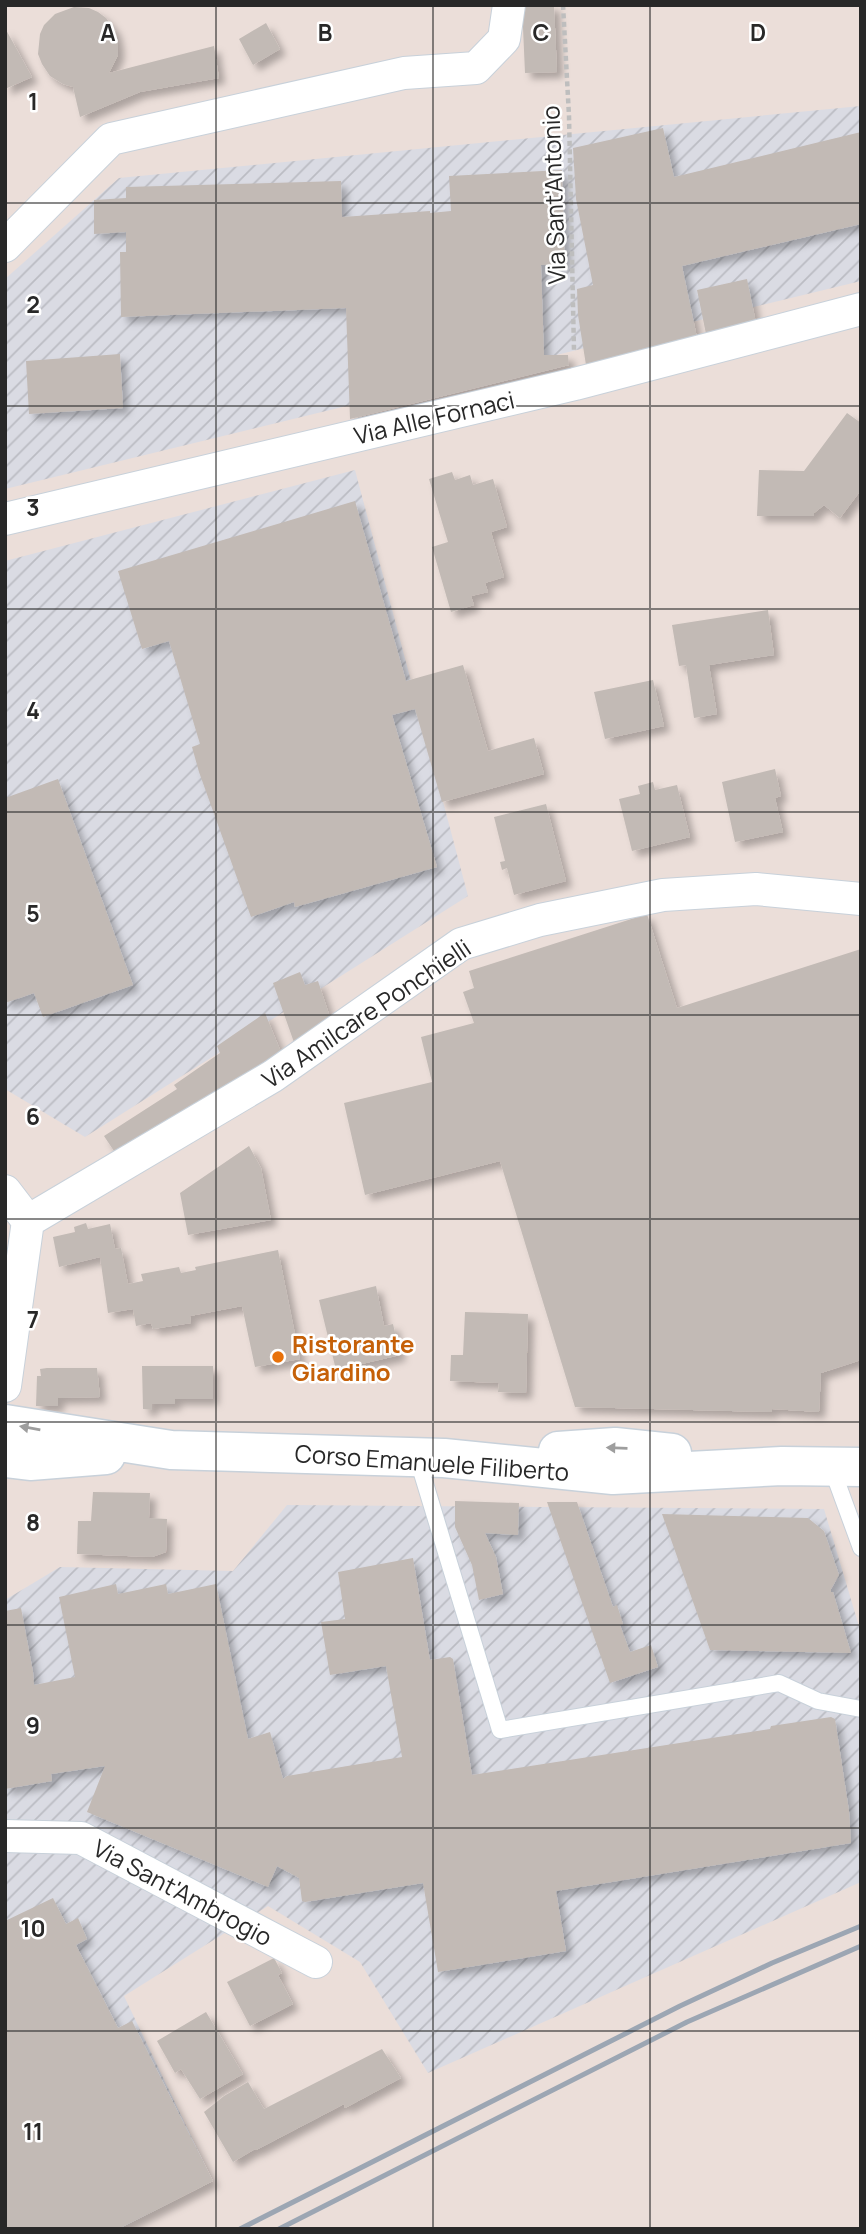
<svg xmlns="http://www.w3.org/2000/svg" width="866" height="2234" viewBox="0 0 866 2234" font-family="Manrope,sans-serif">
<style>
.industrial{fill:url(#industrial-furrows)}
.building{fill:#c2bab5;filter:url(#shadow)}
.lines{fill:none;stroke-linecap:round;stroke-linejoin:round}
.lane-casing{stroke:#c8d1da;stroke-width:18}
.street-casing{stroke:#c8d1da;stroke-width:34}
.secondary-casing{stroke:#c8d1da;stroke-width:41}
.path{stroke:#bebebe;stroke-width:4.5;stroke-dasharray:5 3.5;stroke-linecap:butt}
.lane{stroke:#fff;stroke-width:16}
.street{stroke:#fff;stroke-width:32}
.secondary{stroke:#fff;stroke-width:38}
.rail{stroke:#9ca6b3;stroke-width:5}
.oneway{fill:#9e9e9e}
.grid{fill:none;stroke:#282828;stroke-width:2;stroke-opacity:0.55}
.food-dot{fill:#e8710a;stroke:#fff;stroke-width:2.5}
.labels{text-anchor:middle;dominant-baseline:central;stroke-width:5;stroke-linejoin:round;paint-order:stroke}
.street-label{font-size:24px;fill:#282828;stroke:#fff}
.food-label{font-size:24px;font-weight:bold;fill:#c56008;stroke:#fff;text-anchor:start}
.grid-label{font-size:23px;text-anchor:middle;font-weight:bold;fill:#282828;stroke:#fff;stroke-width:5;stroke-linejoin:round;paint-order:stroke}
</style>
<defs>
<pattern id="industrial-furrows" width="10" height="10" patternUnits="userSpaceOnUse" patternTransform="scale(1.75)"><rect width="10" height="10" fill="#dadbe3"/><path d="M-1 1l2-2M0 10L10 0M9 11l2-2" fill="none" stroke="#bbbcc3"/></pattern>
<filter id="shadow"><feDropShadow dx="6" dy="6" stdDeviation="3.5" flood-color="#0004"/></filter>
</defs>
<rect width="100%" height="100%" fill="#ebded9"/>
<path class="industrial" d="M861,106V281L5,489V279L119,178Z
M355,470L468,896L85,1137L5,1089V561Z
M287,1505L824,1509L861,1633V1882L428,2073L360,1962L268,1906L124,1996L212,2180L119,2229H5V1600L60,1567L233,1571Z"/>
<path class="building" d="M522,5H554L557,72L525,73Z
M74,7L89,8L98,12L106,18L115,30L118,44V55L109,73L214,46L219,78L140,92L80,117L73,87L63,84L50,76L42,64L38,54L40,34L44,25L55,14Z
M266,23L280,49L253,65L239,39Z
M5,28L32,77L5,89Z
M663,128L674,177L861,132V224L682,266L699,347L586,365L578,315L577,289L593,285L576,199L573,148Z
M562,170L565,264L541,265L544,355H568L569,365L350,419L346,308L121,317L120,252H126V232L94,234V200L126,198V187L341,181L342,217L430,211V213L451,211L449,176Z
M747,279L756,323L706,334L697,290Z
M120,354L123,408L29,414L26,361Z
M847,413L861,423V490L840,518L824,505L814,513V516H757L759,470L804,471Z
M452,472L455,480L470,475L473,485L493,479L507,527L491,532L504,577L485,583L488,592L471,596L474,605L451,612L432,547L448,542L429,479Z
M355,501L406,681L463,665L488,751L534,738L544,774L442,802L415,709L392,715L437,867L295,907L294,902L251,917L199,772L192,747L200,744L169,641L142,649L118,571Z
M768,610L774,655L709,665L717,714L694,718L686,665L679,666L672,625Z
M653,680L664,726L605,739L594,692Z
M775,769L781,796L775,798L783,832L735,842L722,782Z
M58,779L133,985L43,1017L34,993L5,1003V798Z
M653,782L655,790L677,785L690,837L632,851L619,799L640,794L638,786Z
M546,804L566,881L514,895L507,868L502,870L500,862L505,861L494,817Z
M647,914L677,1008L861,949V1360L821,1373L819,1412L772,1409V1412L575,1407L500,1161L365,1195L344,1103L432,1082L421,1037L474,1023L463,992L474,988L469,971Z
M300,972L305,985L318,981L332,1023L296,1048L273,983Z
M265,1013L283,1057L122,1163L104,1136L177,1089L174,1085L220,1053L217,1046Z
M249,1146L261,1168L271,1220L188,1235L180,1193Z
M86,1223L88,1229L110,1224L115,1249L121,1248L128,1284L143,1281L141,1274L179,1267L181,1273L196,1270L195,1267L278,1250L300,1359L255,1367L242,1306L190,1316L191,1323L153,1329L151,1323L136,1326L133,1309L108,1313L100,1257L59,1267L53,1237L75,1232L74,1227Z
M376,1286L384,1326L393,1324L400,1355L336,1370L319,1300Z
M465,1312L528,1314L526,1393L498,1392L499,1383L450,1381L451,1355H463Z
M142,1366H213V1399H175V1404H152V1410L143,1409Z
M47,1368H97L100,1397L58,1398V1406H36L37,1376H41L40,1369Z
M93,1492L150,1493L149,1518L167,1519L166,1552L152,1557L77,1554L78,1521H91Z
M455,1501L519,1503L518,1535L485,1533L496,1557L503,1594L479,1600L472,1565L455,1527Z
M547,1502H577L613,1607L617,1605L623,1624L620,1625L630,1652L651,1645L658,1667L610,1683Z
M662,1514L808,1518L824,1531L839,1575L831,1589V1592H833L851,1653L710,1650Z
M413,1558L430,1660L450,1657L453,1659L472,1775L770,1729L771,1726L831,1717L835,1719L849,1811L851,1843L556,1891L566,1951L438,1972L423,1883L305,1902L302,1901L299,1878L277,1866L268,1887L87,1812L105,1766L51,1774L52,1781L5,1789V1611L21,1608L33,1672L34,1685L75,1677L59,1597L116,1584L118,1594L166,1584L168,1594L216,1584L248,1739L270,1732L283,1779L287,1776L402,1757L386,1666L330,1675L321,1622L345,1619L338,1572Z
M53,1898L66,1924L78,1918L87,1939L76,1945L118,2028L132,2021L213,2181L118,2229H5V1921Z
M274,1958L282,1973L278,1975L293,2004L250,2026L227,1982Z
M206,2012L243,2074L200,2099L181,2069L175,2073L157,2041Z
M382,2049L401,2078L345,2108L344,2104L256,2150L255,2149L233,2162L204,2112L224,2096L248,2082L264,2109Z"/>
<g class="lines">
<defs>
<path id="lane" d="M417,1457L500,1730L779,1683L818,1701L861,1709
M831,1466L861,1548"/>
<path id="street" d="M5,246L111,139L404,73L476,68L504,39L509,5
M5,519L575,384L861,309
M5,1191L28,1221L5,1386
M28,1221L273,1076L461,944L540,920L663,895L756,889L861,899
M5,1836L81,1838L316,1962"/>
<path id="secondary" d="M5,1424L171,1450L444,1458L613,1475L782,1466L861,1467
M558,1451L615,1447L672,1453
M5,1458L30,1461L106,1455"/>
</defs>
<use href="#lane" class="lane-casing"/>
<use href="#street" class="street-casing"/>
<use href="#secondary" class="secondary-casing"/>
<path class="path" d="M563,5L569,116L574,351"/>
<use href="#lane" class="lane"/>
<use href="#street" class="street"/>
<use href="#secondary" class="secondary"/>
<path class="rail" d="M240,2229L680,2006L772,1963L861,1926
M279,2229L687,2022L861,1946"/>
</g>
<defs><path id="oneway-solid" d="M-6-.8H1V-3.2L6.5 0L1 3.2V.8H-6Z" transform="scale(1.75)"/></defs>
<g class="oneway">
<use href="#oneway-solid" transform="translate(30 1428) rotate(-170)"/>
<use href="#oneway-solid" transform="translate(617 1448) rotate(-178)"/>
</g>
<path class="grid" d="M216,5V2229M433,5V2229M650,5V2229M5,203H861M5,406H861M5,609H861M5,812H861M5,1015H861M5,1219H861M5,1422H861M5,1625H861M5,1828H861M5,2031H861"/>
<circle class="food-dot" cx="278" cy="1357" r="7"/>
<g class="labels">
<g class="street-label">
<text transform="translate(553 195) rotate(-92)">Via Sant'Antonio</text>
<text transform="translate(434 417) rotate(-13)">Via Alle Fornaci</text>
<text transform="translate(366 1013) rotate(-34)">Via Amilcare Ponchielli</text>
<text transform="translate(432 1462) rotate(4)">Corso Emanuele Filiberto</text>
<text transform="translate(183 1892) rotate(28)">Via Sant'Ambrogio</text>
</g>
<g class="food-label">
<text x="292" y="1343">Ristorante<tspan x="292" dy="28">Giardino</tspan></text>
</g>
</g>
<g class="grid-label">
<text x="108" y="41">A</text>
<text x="325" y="41">B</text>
<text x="541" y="41">C</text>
<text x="758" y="41">D</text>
<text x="33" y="110">1</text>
<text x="33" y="313">2</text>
<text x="33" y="516">3</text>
<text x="33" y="719">4</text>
<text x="33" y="922">5</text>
<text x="33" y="1125">6</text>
<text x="33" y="1328">7</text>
<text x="33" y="1531">8</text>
<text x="33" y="1734">9</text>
<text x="33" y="1937">10</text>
<text x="33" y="2140">11</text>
</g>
<rect width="866" height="2234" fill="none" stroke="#282828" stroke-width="14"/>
</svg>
